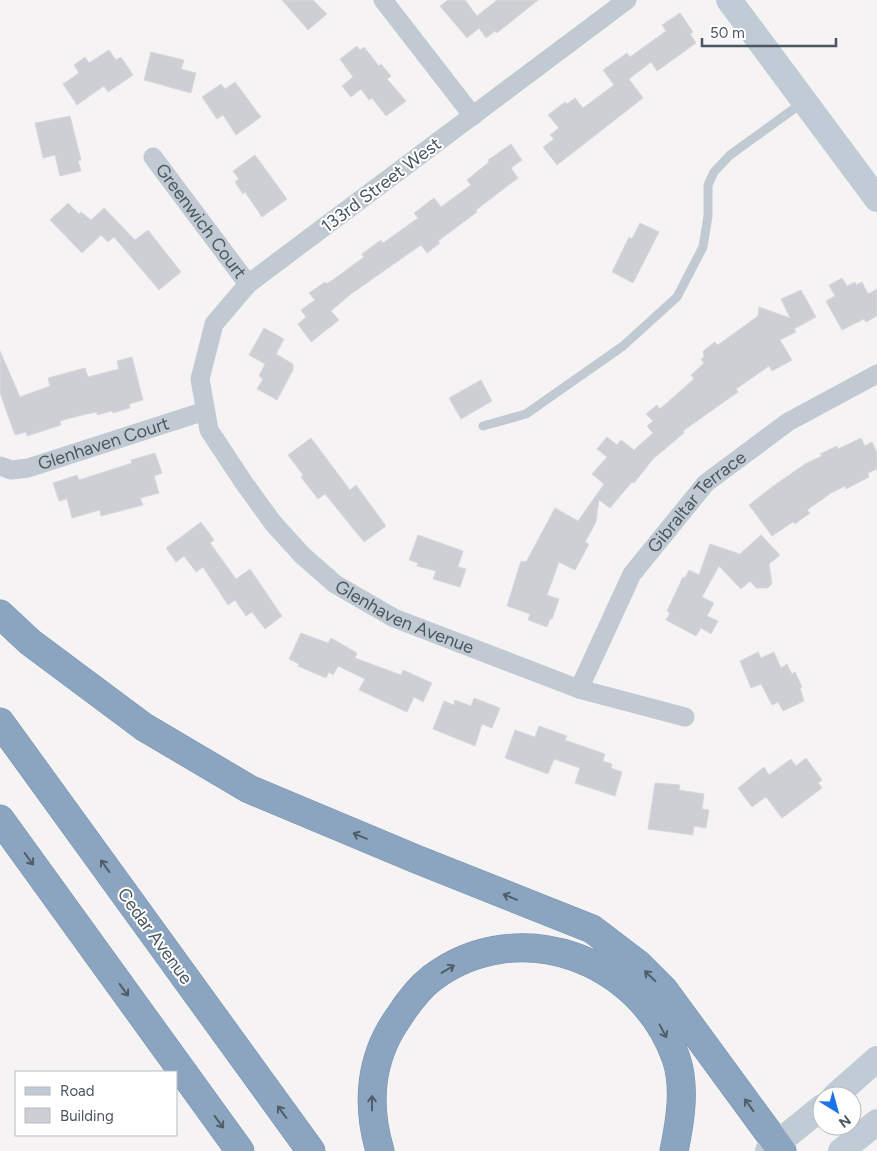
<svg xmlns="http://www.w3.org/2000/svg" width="877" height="1151" viewBox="0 0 877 1151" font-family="Figtree,sans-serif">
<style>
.building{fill:#cdcfd5;stroke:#d7d9de}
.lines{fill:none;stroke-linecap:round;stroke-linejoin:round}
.highway-casing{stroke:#7690ad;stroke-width:29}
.lane{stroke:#c1cad2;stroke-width:9}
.street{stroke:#c1cad2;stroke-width:19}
.secondary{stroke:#c1cbd6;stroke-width:26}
.highway{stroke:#8ba5c1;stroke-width:28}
.oneway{stroke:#505e6b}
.labels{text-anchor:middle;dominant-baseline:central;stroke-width:4;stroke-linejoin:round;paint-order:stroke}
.street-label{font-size:18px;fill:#4a5661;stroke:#fff}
</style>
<rect width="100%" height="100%" fill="#f5f3f3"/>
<path class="building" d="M282,0H313L327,14L308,30Z
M448,0H465L477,16L497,0H538L497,33L495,31L486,38L479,28L467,38L440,6Z
M680,13L693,32L690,34L696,43L657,71L651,62L629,79L643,98L557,165L543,147L554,139L550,135L559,128L548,115L565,102L567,104L575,98L583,108L614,85L603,70L627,53L630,57L666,31L662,25Z
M357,46L360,50L364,47L379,66L381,64L391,76L387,79L406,101L386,116L372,98L369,100L361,89L351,97L342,86L353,77L340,59Z
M109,50L116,60L121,57L133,75L108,92L104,86L77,105L63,84L79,73L74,65L85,57L89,63Z
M151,52L184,60L181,69L196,73L191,93L144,80Z
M235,82L261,117L236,135L223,115L217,119L202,97L221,84L225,89Z
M70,116L81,160L78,161L81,171L60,176L55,155L43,158L35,123Z
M511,144L522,160L511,168L518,178L476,210L477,212L438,241L440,243L427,253L421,245L351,294L331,311L339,320L311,342L298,324L306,317L301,310L315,300L309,293L325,282L326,284L334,279L364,257L362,254L381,240L383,243L418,218L414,213L434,198L441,207L471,185L467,180L489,162L488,160Z
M255,155L287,199L262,217L245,192L243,194L235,182L239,179L233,171Z
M68,203L79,214L81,212L91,220L104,208L135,240L148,230L181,272L159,290L114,237L108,242L101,235L82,253L50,220Z
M640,223L659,232L633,283L612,272L629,237L632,239Z
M842,278L847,286L855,282L856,285L862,282L868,294L877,289V316L866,322L864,319L842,330L826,301L835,296L829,285Z
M801,290L816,317L794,329L796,332L780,340L792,360L772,371L769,366L736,389L738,392L683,431L684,433L653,459L634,483L632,482L610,508L599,500L596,522L585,542L589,544L575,570L559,562L547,595L559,599L552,619H550L547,627L528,620L530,614L507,606L521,561L526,562L555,508L578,521L604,484L592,474L607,457L597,449L607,437L617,445L621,440L634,450L653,433L647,426L653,421L646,414L657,405L660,409L694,379L691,375L704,363L701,359L704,357L703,351L715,342L718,345L758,316L759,307L790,318L781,299Z
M264,328L284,339L276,354L293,364V370L277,400L257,389L263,379L259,376L265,364L249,355Z
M0,351L20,397L50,386L48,378L85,368L88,377L119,369L117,361L132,357L143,400L129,404L130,408L113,413L112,411L97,415V412L82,415L60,421L61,425L27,436L26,432L15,435L0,393Z
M481,380L492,401L461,419L449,398Z
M311,438L350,490L356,485L386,526L364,542L325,494L318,499L301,477L303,475L288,455Z
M861,438L865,446L872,442L877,453V469L868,473L869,477L846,489L845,486L831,493L807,510L810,513L795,524L793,522L772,536L749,505L772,487L805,464L822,456L820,454L837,446L838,449Z
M155,453L162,473L154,476L159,493L140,498L143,505L101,516L100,510L72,518L67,499L59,501L53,483L77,475L79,480L132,463L131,460Z
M201,522L214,540L210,543L236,579L250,569L282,616L265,629L252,612L246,616L235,600L228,605L203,567L196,572L184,556L176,562L166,548Z
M418,535L463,551L458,567L466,569L460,587L433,579L436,571L417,566L418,563L409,560Z
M761,535L780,555L769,564L772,583L768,588H756L750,581L741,589L719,566L702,597L714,603L707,616L718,621L711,634L701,628L696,636L666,620L670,613L667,611L683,577L685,578L689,570L699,575L710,544L740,554Z
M301,633L328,643L331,638L357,653L355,658L401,675L403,670L432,683L423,702L414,697L407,712L359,690L365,679L338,666L333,675L329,672L326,678L298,666L299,664L289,659Z
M758,652L761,658L774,652L781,668L787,664L792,674L795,672L802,687L800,688L804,701L783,711L778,702L772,705L761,684L751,688L740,661Z
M474,698L500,708L492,728L482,724L475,746L433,729L444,701L454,705L455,700L471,706Z
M539,726L567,736L565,740L605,754L603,761L612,764L611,768L622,772L615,796L575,783L580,768L554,759L548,774L505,758L515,730L535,737Z
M806,758L822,780L818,783L822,788L782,818L766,797L752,807L738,788L764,767L769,775L791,759L796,766Z
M655,783L680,785L679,790L704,794L702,809L709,810L706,828L694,826L693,835L648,829Z"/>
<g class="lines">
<defs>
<path id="highway" d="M0,614L30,642L144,727L249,789L416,859L592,929L638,964L664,990L782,1151
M0,722L311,1151
M0,819L240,1151
M380,1151C366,1104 370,1058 398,1018C407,1004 419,988 432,978C519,913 641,959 676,1058C686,1087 680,1122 674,1151"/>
</defs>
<use href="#highway" class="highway-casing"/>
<path class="lane" d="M483,426L526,414L623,346L677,297L703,247L708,216V185L714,172L730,155L802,103"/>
<g class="street">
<path d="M383,0L473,116"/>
<path id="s1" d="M627,0L248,284L214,324L200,379L209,430L244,483L273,523L302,555L335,584L394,618L579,689L685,717"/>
<path id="s2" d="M153,157L248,284"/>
<path id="s3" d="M0,466L11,470L28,468L205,411"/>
<path id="s4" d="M579,689L632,574L706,483L788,422L877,374"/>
</g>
<path class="secondary" d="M729,0L877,199
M835,1096L877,1059
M768,1151L822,1107
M841,1151L877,1122"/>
<use href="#highway" class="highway"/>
</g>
<defs><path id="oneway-shaft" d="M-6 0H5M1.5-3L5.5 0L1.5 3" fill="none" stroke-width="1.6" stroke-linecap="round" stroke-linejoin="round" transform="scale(1.25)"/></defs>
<g class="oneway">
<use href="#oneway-shaft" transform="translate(360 836) rotate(-157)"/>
<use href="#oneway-shaft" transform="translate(29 859) rotate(54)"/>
<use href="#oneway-shaft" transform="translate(105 866) rotate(-126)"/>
<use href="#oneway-shaft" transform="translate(510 897) rotate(-158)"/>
<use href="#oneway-shaft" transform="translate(448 969) rotate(-31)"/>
<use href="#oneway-shaft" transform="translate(650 976) rotate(-136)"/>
<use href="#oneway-shaft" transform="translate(124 990) rotate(54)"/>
<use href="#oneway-shaft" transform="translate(663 1031) rotate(62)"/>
<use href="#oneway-shaft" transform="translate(372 1103) rotate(-90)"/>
<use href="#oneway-shaft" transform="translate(749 1105) rotate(-126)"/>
<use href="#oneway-shaft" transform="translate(282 1112) rotate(-126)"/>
<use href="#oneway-shaft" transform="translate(219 1122) rotate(54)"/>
</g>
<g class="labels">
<g class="street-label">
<text transform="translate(381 185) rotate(-37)">133rd Street West</text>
<text stroke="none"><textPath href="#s2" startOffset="80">Greenwich Court</textPath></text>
<text stroke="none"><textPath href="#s3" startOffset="108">Glenhaven Court</textPath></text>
<text stroke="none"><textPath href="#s4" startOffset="224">Gibraltar Terrace</textPath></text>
<text stroke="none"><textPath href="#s1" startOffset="912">Glenhaven Avenue</textPath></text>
<text transform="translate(155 936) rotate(54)">Cedar Avenue</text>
</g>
</g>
<rect x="15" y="1071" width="162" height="65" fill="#ffffff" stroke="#b7bbc0"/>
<rect x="25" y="1087" width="25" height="8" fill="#c1cbd6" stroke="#b7bbc0"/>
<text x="60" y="1096" font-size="15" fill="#4a5661">Road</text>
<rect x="25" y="1108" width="25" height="15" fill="#cdcfd5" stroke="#b7bbc0"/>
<text x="60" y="1121" font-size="15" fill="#4a5661">Building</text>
<g transform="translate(837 1111) rotate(143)"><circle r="24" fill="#ffffff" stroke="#b7bbc0"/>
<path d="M0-4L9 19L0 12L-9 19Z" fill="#1a73e8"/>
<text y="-8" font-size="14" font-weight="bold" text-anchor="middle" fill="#4a5661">N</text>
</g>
<path d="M702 38v8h134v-8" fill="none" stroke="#4a5661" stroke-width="2.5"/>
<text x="710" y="38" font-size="15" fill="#4a5661" stroke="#ffffff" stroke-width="4" paint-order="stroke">50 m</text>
</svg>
